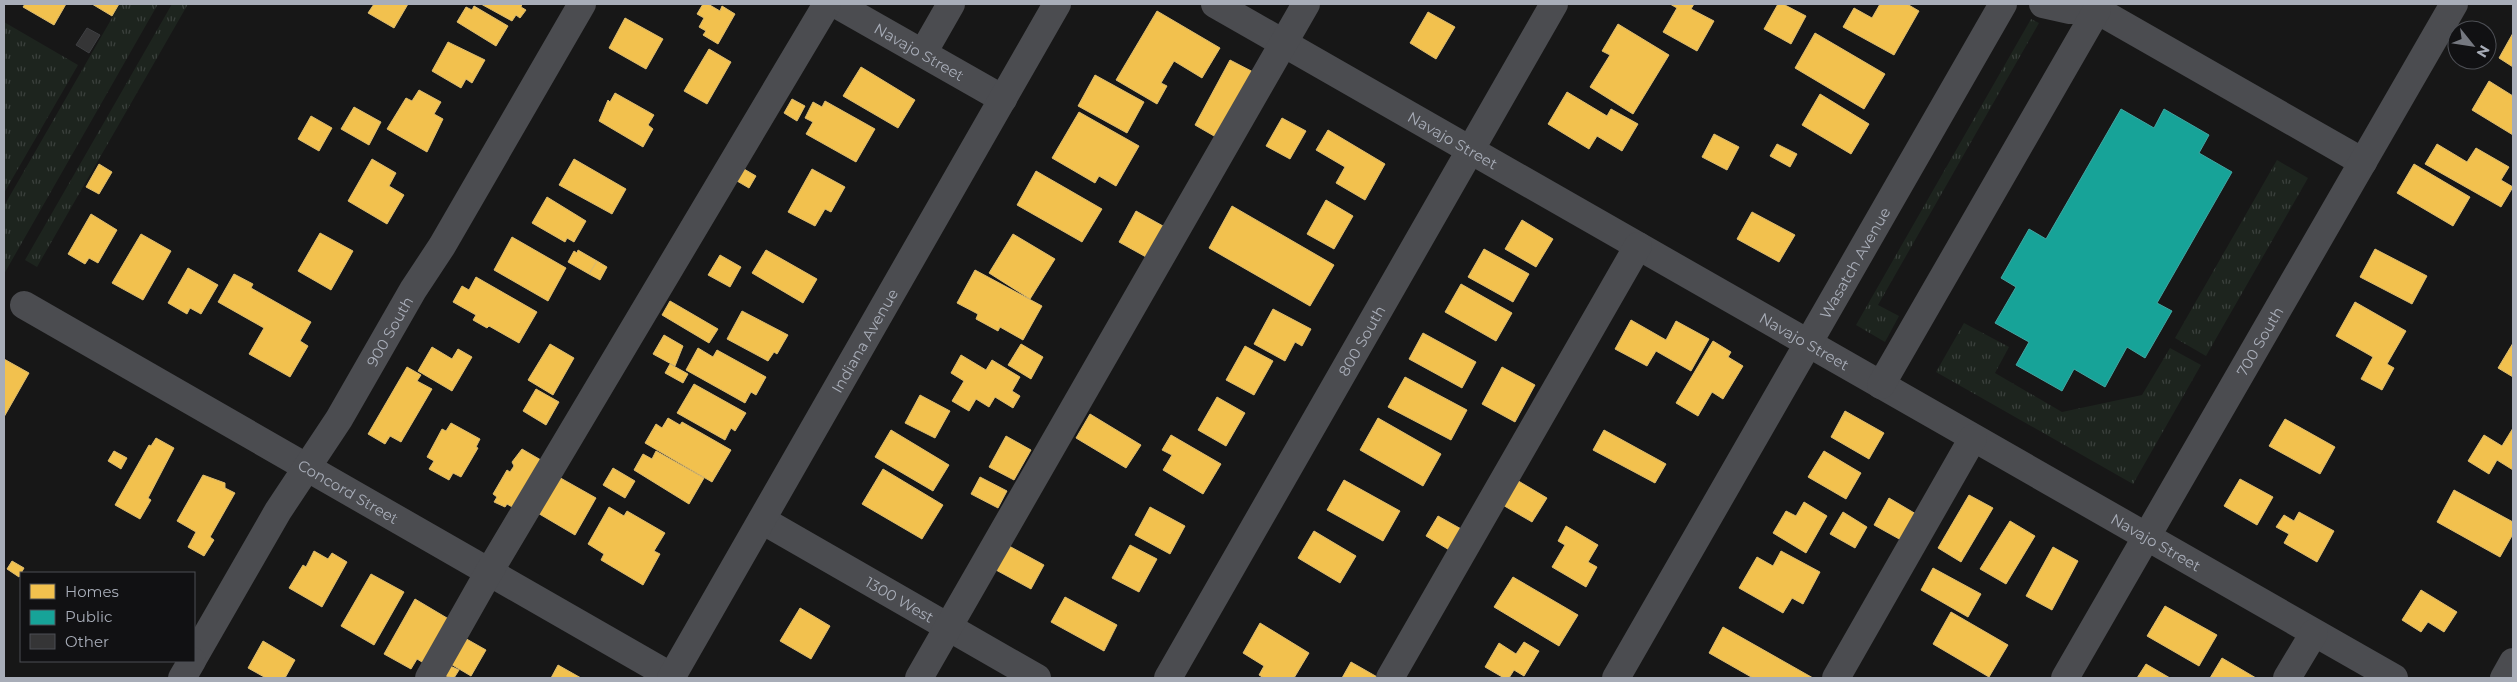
<svg xmlns="http://www.w3.org/2000/svg" width="2517" height="682" viewBox="0 0 2517 682" font-family="Montserrat,sans-serif">
<style>
.grass{fill:url(#grass-tufts)}
.homes{fill:#f2c14e;stroke:#dcbb6e}
.public{fill:#17a398;stroke:#42a6a2}
.building{fill:#353536;stroke:#3f4043}
.lines{fill:none;stroke-linecap:round;stroke-linejoin:round}
.minor{stroke:#4b4c50;stroke-width:28}
.labels{text-anchor:middle;dominant-baseline:central;stroke-width:5;stroke-linejoin:round;paint-order:stroke}
.street-label{font-size:15px;fill:#a8adb8;stroke:#111113}
</style>
<defs>
<pattern id="grass-tufts" width="24" height="20" patternUnits="userSpaceOnUse" patternTransform="scale(1.25)"><rect width="24" height="20" fill="#1d241e"/><path d="M3 7l-1-3M5 7V3M7 7l1-3M15 17l-1-3M17 17v-4M19 17l1-3" fill="none" stroke="#3b413d"/></pattern>
</defs>
<rect width="100%" height="100%" fill="#171717"/>
<path class="grass" d="M120,4H158L4,274V206Z
M172,4H188L37,267L25,260Z
M2031,19L2039,23L1878,305L1899,316L1885,342L1856,325Z
M4,22L78,65L4,193Z
M2277,160L2308,178L2206,356L2175,338Z
M1964,323L2009,347L1995,373L2062,412L2142,395L2170,348L2201,365L2133,484L1936,372Z"/>
<path class="homes" d="M25,4H66L54,25L23,7Z
M92,4H119L112,16Z
M374,4H408L394,28L368,13Z
M481,4H522L521,7L526,10L520,18L516,15L512,21Z
M703,4H708L720,11L722,6L735,14L718,44L703,35L706,31L699,27L704,18L697,14Z
M1670,4H1694L1691,9L1714,21L1697,51L1663,32L1677,8Z
M1778,4H1783L1806,16L1791,44L1764,29Z
M1880,4H1907L1919,11L1894,55L1843,27L1854,8L1872,18Z
M474,6L508,26L496,46L457,22L466,7L472,10Z
M1157,11L1220,48L1202,78L1174,61L1161,83L1167,86L1157,104L1116,80Z
M1428,12L1455,27L1436,59L1410,43Z
M625,18L663,39L646,69L609,48Z
M1618,24L1669,55L1633,114L1590,87L1610,55L1602,51Z
M1815,33L1885,74L1864,109L1795,68Z
M2513,33V67L2499,58Z
M448,42L485,60L472,83L466,79L461,88L432,71Z
M709,49L731,62L707,104L684,91Z
M1230,60L1257,74L1221,140L1195,125Z
M861,67L915,100L898,128L843,96Z
M1095,75L1144,102L1127,133L1078,106Z
M2489,81L2513,96V135L2472,110Z
M419,90L441,102L434,114L443,119L427,152L387,129L406,98L412,101Z
M1567,92L1607,116L1611,109L1638,124L1622,151L1597,136L1589,149L1548,124Z
M615,93L654,115L648,125L653,129L643,147L599,121L608,100L610,102Z
M1820,94L1869,124L1851,154L1802,125Z
M792,99L805,106L797,121L784,113Z
M825,101L875,129L856,162L806,134L813,122L805,118L813,102L822,107Z
M354,107L381,122L369,145L341,129Z
M1079,112L1139,146L1116,186L1099,176L1095,183L1052,158Z
M311,116L332,128L319,151L298,139Z
M1282,118L1306,131L1290,159L1266,146Z
M1328,130L1385,164L1365,200L1336,183L1345,167L1316,150Z
M1714,134L1739,147L1727,170L1702,157Z
M1777,144L1797,154L1790,167L1770,156Z
M2437,144L2467,162L2476,148L2509,167L2501,180L2513,187L2501,207L2425,164Z
M372,159L396,173L389,186L404,195L387,224L348,201Z
M574,159L626,189L612,214L559,185Z
M99,164L112,172L99,194L86,187Z
M2414,164L2470,197L2453,226L2397,193Z
M744,169L756,176L749,188L737,181Z
M812,169L845,187L831,212L825,209L815,226L788,212Z
M1036,171L1102,209L1082,242L1017,205Z
M547,197L586,221L574,242L567,238L565,242L532,223Z
M1326,200L1353,216L1334,249L1307,234Z
M1232,206L1334,265L1310,306L1209,248Z
M1136,211L1163,226L1146,257L1119,242Z
M1752,212L1795,235L1779,262L1737,239Z
M91,214L117,230L98,263L89,258L85,264L68,254Z
M1522,220L1553,239L1536,267L1505,249Z
M320,233L353,251L331,290L298,271Z
M141,234L171,251L143,300L112,283Z
M1013,234L1055,259L1030,299L989,273Z
M512,237L566,268L548,301L494,270Z
M1484,249L1529,274L1513,302L1468,277Z
M2375,249L2427,276L2412,304L2360,277Z
M578,250L597,261L589,274L568,262L574,251L577,253Z
M766,250L817,279L803,303L752,273Z
M720,255L741,267L730,287L708,275Z
M597,261L607,267L600,280L589,274Z
M188,268L218,285L201,314L190,308L187,314L168,303Z
M975,270L1042,306L1023,340L1000,327L998,331L976,319L978,314L957,303Z
M234,274L253,284L251,288L311,322L300,341L308,346L290,377L249,354L264,328L218,302Z
M476,277L537,312L519,343L489,326L487,328L473,320L476,315L453,302L462,286L469,290Z
M1461,284L1512,313L1496,341L1445,312Z
M670,301L718,329L709,343L662,315Z
M2355,302L2406,331L2387,364L2394,368L2382,390L2361,379L2373,357L2336,336Z
M1273,309L1311,329L1302,346L1295,342L1285,361L1254,344Z
M742,311L788,335L777,354L774,352L768,361L727,339Z
M1631,320L1666,340L1676,321L1709,339L1691,371L1656,351L1647,366L1615,349Z
M1423,333L1476,362L1462,388L1409,359Z
M664,335L683,346L675,366L653,354Z
M1713,341L1731,352L1728,357L1743,366L1723,399L1712,392L1698,416L1676,403Z
M2513,343V377L2498,368Z
M550,344L574,358L553,395L528,380Z
M1021,344L1043,357L1031,379L1008,365Z
M1245,346L1273,361L1254,395L1226,380Z
M432,347L452,359L458,349L472,357L452,391L418,371Z
M698,348L713,357L717,350L766,377L756,395L751,392L745,403L686,370Z
M961,355L986,370L992,360L1020,377L1012,391L1020,396L1013,408L995,397L989,407L976,399L969,411L952,401L964,381L951,373Z
M4,359L29,373L4,417Z
M670,364L688,374L683,383L665,373Z
M407,367L421,375L417,381L432,389L401,442L390,436L385,444L368,434Z
M1502,367L1535,385L1515,422L1482,404Z
M1405,377L1467,410L1451,440L1388,407Z
M694,384L746,413L735,431L731,428L725,440L677,413Z
M536,389L559,402L546,425L523,411Z
M920,395L950,411L935,438L905,423Z
M1217,397L1245,413L1226,446L1198,430Z
M1845,411L1884,433L1869,459L1831,437Z
M1090,414L1141,445L1126,468L1076,438Z
M668,418L680,425L682,422L731,450L712,482L645,443L656,424L662,428Z
M1378,418L1441,454L1423,486L1360,450Z
M2285,419L2335,447L2320,474L2269,446Z
M451,423L480,439L476,447L478,448L461,477L453,473L449,480L429,469L434,461L427,457L442,429L446,431Z
M2513,428V470L2497,460L2489,474L2468,461L2484,435L2502,446Z
M891,430L949,465L933,491L875,457Z
M1604,430L1666,464L1655,483L1593,450Z
M1171,435L1221,464L1203,494L1163,470L1172,455L1162,450Z
M1006,436L1031,450L1014,480L989,467Z
M156,438L174,448L148,498L151,500L140,519L115,505L149,445L151,446Z
M522,449L546,463L519,511L507,504L505,507L494,502L497,497L493,494L507,470L510,472L514,466L512,462Z
M114,451L127,458L121,469L108,461Z
M656,451L704,478L689,504L634,470L643,454L652,459Z
M1824,451L1861,473L1846,499L1808,477Z
M613,468L635,481L625,498L603,485Z
M883,469L943,505L922,539L862,504Z
M203,475L225,483V488L235,493L210,537L214,540L204,556L188,547L196,532L177,521Z
M557,476L596,498L575,535L536,512Z
M980,477L1007,491L998,508L971,494Z
M1515,479L1547,498L1532,522L1501,504Z
M2240,479L2273,497L2257,525L2224,506Z
M1344,480L1400,511L1383,541L1327,510Z
M2454,490L2513,522V534L2500,557L2437,522Z
M1969,495L1993,508L1961,562L1938,548Z
M1889,498L1916,514L1901,540L1874,525Z
M1804,502L1827,516L1806,553L1773,533L1786,511L1796,516Z
M609,507L624,516L627,511L665,533L654,551L660,554L643,585L601,560L604,554L588,544Z
M1150,507L1185,526L1170,554L1135,535Z
M1843,512L1867,527L1855,548L1830,534Z
M2299,512L2334,531L2317,562L2284,543L2289,534L2276,527L2284,515L2294,521Z
M1438,516L1463,530L1451,551L1426,536Z
M2010,521L2035,536L2006,584L1980,569Z
M1566,526L1598,545L1588,562L1597,567L1586,587L1552,567L1565,545L1558,541Z
M1314,531L1356,556L1340,583L1298,558Z
M1130,545L1157,559L1139,592L1112,578Z
M1009,546L1044,565L1031,589L996,570Z
M2053,547L2078,561L2052,610L2026,596Z
M314,551L328,559L332,553L347,562L322,607L289,588L303,565L306,567Z
M1781,551L1820,572L1803,604L1792,598L1783,613L1739,588L1757,557L1773,566Z
M12,561L24,568L19,577L7,569Z
M1933,568L1981,594L1968,617L1921,590Z
M371,574L404,592L374,645L341,626Z
M1513,577L1578,615L1559,646L1494,607Z
M2421,590L2457,612L2444,632L2428,622L2421,632L2402,620Z
M1065,597L1117,625L1104,651L1051,622Z
M415,599L452,621L427,665L417,659L411,669L384,654Z
M2165,606L2217,635L2199,666L2147,636Z
M800,608L830,626L811,659L780,641Z
M1951,612L2008,645L1989,677L1933,644Z
M1260,623L1309,653L1294,678H1264L1259,675L1264,666L1243,653Z
M1723,627L1813,678H1753L1709,653Z
M463,637L486,650L471,676L449,663Z
M263,641L295,660L285,678H266L248,668Z
M1524,642L1539,651L1524,676L1514,670L1509,678H1504L1485,667L1499,643L1516,654Z
M2222,658L2256,678H2210Z
M1351,662L1379,678H1342Z
M2146,664L2170,678H2137Z
M448,665L459,670L454,678L442,675Z
M558,665L581,678H551Z"/>
<path class="public" d="M2121,109L2154,128L2164,109L2209,135L2199,153L2232,172L2157,303L2172,311L2145,358L2127,347L2105,387L2074,369L2062,391L2016,365L2029,342L1995,323L2016,287L2001,278L2029,229L2046,239Z"/>
<path class="building" d="M87,28L100,35L89,53L76,45Z"/>
<g class="lines">
<g class="minor">
<path id="s1" d="M836,4L1003,99"/>
<path id="s2" d="M1215,4L2394,678"/>
<path d="M2043,4L2070,10H2097L2363,162"/>
<path d="M923,53L951,4"/>
<path id="s3" d="M24,305L672,677"/>
<path d="M1881,385L2097,10"/>
<path id="s4" d="M762,520L1037,678"/>
<path id="s5" d="M194,657L278,511L339,419L413,290L442,246L582,4"/>
<path d="M182,678L192,661"/>
<path d="M429,678L489,572L827,4"/>
<path id="s6" d="M671,678L1057,4"/>
<path d="M919,678L1306,4"/>
<path id="s7" d="M1168,678L1554,4"/>
<path d="M1390,678L1638,246"/>
<path id="s8" d="M1616,678L2003,4"/>
<path d="M1836,678L1973,438"/>
<path id="s9" d="M2065,678L2454,4"/>
<path d="M2287,678L2314,633"/>
<path d="M2504,678L2513,662"/>
</g>
</g>
<g class="labels">
<g class="street-label">
<text stroke="none"><textPath href="#s1" startOffset="96">Navajo Street</textPath></text>
<text stroke="none"><textPath href="#s2" startOffset="274">Navajo Street</textPath></text>
<text stroke="none"><textPath href="#s8" startOffset="479">Wasatch Avenue</textPath></text>
<text stroke="none"><textPath href="#s5" startOffset="380">900 South</textPath></text>
<text stroke="none"><textPath href="#s6" startOffset="389">Indiana Avenue</textPath></text>
<text stroke="none"><textPath href="#s7" startOffset="389">800 South</textPath></text>
<text stroke="none"><textPath href="#s2" startOffset="679">Navajo Street</textPath></text>
<text stroke="none"><textPath href="#s9" startOffset="389">700 South</textPath></text>
<text stroke="none"><textPath href="#s3" startOffset="374">Concord Street</textPath></text>
<text stroke="none"><textPath href="#s2" startOffset="1084">Navajo Street</textPath></text>
<text stroke="none"><textPath href="#s4" startOffset="159">1300 West</textPath></text>
</g>
</g>
<rect width="2517" height="682" fill="none" stroke="#a8adb8" stroke-width="10"/>
<rect x="20" y="572" width="175" height="90" fill="#111113" stroke="#4d4f55"/>
<rect x="30" y="584" width="25" height="15" fill="#f2c14e" stroke="#4d4f55"/>
<text x="65" y="597" font-size="15" fill="#a8adb8">Homes</text>
<rect x="30" y="610" width="25" height="15" fill="#17a398" stroke="#4d4f55"/>
<text x="65" y="622" font-size="15" fill="#a8adb8">Public</text>
<rect x="30" y="634" width="25" height="15" fill="#353536" stroke="#4d4f55"/>
<text x="65" y="647" font-size="15" fill="#a8adb8">Other</text>
<g transform="translate(2472 45) rotate(120)"><circle r="24" fill="#111113" stroke="#4d4f55"/>
<path d="M0-4L9 19L0 12L-9 19Z" fill="#757880"/>
<text y="-8" font-size="14" font-weight="bold" text-anchor="middle" fill="#a8adb8">N</text>
</g>
</svg>
